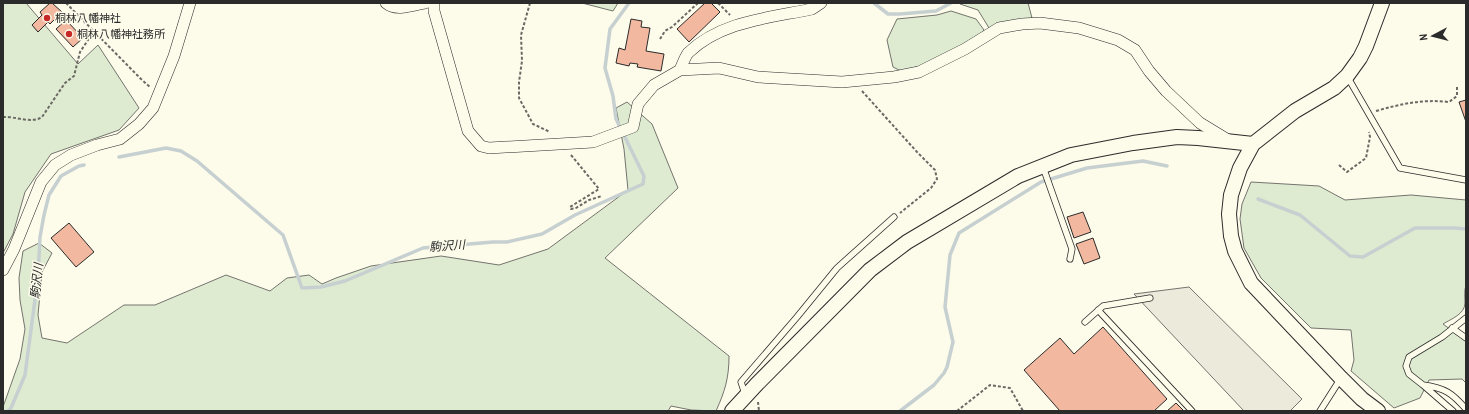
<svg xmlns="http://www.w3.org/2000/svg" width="1469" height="414" viewBox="0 0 1469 414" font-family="'Archivo Narrow','Noto Sans JP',sans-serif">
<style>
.green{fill:#deebd1;stroke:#74746e}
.parking{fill:#eceadb;stroke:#74746e}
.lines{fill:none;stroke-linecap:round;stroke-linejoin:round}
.stream{stroke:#c7d0d0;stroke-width:3.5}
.building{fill:#f2b8a0;stroke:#2b2b2b}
.service-casing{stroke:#2b2b2b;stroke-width:7}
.minor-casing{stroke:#2b2b2b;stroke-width:12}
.tertiary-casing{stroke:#2b2b2b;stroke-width:16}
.path{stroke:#6a6964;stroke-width:2;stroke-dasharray:3 2;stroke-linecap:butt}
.service{stroke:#fdfbea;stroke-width:5.5}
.minor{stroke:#fdfbea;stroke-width:11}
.tertiary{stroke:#fdfbea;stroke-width:14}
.poi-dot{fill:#c62828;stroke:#fdfbea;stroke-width:1.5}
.labels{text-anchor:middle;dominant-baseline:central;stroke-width:3;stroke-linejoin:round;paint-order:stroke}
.poi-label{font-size:11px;fill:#2b2b2b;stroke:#fdfbea;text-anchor:start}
.water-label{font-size:12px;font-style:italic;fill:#2b2b2b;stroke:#fdfbea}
</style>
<rect width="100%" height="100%" fill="#fdfbea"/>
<path class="green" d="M3,3H26L78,64L98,45L139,108L119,130L51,154L25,192L13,234L3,253Z
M582,3H618L613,11Z
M961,3H1028L1032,18L1004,23L989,28L978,10L960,4Z
M951,11L976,19L984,30C965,54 930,64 901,71L893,67L887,40L897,19L937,15Z
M627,102L652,124L678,188L605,258L729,356C729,378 725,391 716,411L691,410L671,406L668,411H3V407L20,359L25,329L20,300L19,278L23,251L39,243L52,253L42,272L38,315L42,338L67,343L124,305H155L226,275L270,291L287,278L309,275L322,284L336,278L371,266L441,256L499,265L548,249L628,190L624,149L616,108Z
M1251,182L1319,186L1345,200L1411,195L1466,200V285C1464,291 1465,296 1465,303C1465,314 1451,319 1443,324L1466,341V383L1462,379L1429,380L1420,398L1394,408L1351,371L1354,360L1351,330L1311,328L1261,278L1244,248L1240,219L1242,204Z"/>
<path class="parking" d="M1189,287L1302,399L1290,411H1244L1134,294Z"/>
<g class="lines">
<path class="stream" d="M874,3L888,14H900L936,11L951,3
M119,157L166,148L181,151L197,161L283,235L302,288L321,287L345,281L423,248L493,242H507L542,234L575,215L643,184L644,176L616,119L613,96L605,68L610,29L629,3
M1258,199L1300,215L1350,256L1363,257L1415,228H1455L1466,229
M8,411L11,408L25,375L38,277L40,237L44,215L49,195L61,176L79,166L84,165
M900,411L934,385L944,373L947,367L953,342L945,307L950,255L959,233L1041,182L1087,168L1143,161L1167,166"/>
</g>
<path class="building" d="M50,3H52L62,12L50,24L48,22L38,32L32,25L42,15L40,12Z
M705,3H711L720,12L689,42L677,29Z
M631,19L642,21L641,27L650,28L646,51L664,54L661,71L637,67L638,64L630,63L629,66L616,63L619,48L625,50Z
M66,20L83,38L73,47L56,29Z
M1466,100V122L1459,102Z
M1083,212L1091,232L1074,238L1067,217Z
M69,223L94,252L76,267L51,238Z
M1093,238L1100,258L1084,264L1076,244Z
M1103,327L1167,399L1154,411H1060L1024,370L1060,338L1074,354Z
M1176,403L1184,411H1167Z"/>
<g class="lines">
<defs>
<path id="service" d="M1347,76L1400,168L1466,180
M1043,167L1072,249L1070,259
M1098,310L1192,411
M1085,322L1103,306L1150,298
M1452,328L1466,338
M1423,385C1445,388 1452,393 1466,409
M745,394L741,382L797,317L837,268L894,217
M1320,411L1341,378
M1453,411L1423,385L1409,374L1406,366L1409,357L1442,337L1466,318"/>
<path id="minor" d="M386,3C396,12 413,5 425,3
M434,3V11L468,131L481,146L489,148L593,142L633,127L638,104L654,85L680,70L719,68L758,77L842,82L894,77L919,72L965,49L999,28L1022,24L1040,23L1079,28L1118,40L1135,50L1149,71L1166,91L1200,123L1228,140
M680,70C682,65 685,57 688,53C721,21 769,18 812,9L821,3
M3,270L14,249L41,182L55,165L71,155L97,145L120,139L139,124L153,108L174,56L190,3"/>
<path id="tertiary" d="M732,411L756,385L870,270L907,242L1018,176L1071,155L1133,143L1177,137L1198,138L1253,144
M1378,411L1362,399L1341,378L1251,283L1235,251L1231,236L1229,214L1231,195L1240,168L1253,144L1295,111L1334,88L1347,76L1360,58L1366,46L1382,3"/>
</defs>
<use href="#service" class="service-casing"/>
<use href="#minor" class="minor-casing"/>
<use href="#tertiary" class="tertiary-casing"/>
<path class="path" d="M66,3L141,79L150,87
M530,3L521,35L522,61L519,82V98L533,124L550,132
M718,3L730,15
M660,39L665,31L672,27L698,3
M862,91L917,152L935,170L937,179L931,188L900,213
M1376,111C1401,104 1422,99 1449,102L1457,96V87
M3,117C15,116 31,124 42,117L65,83L74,76L80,52L88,40L95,33
M571,155L599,189L570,207L571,209L576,208L589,200L602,196
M1339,165L1347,172L1366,158L1370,137L1369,132
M758,402L759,411
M957,411L990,385L1010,388L1023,411"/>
<use href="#service" class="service"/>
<use href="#minor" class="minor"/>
<use href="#tertiary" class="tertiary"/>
</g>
<g class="poi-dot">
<circle cx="47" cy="18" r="4"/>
<circle cx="69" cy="34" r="4"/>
</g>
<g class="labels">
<g class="poi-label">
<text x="55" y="18">桐林八幡神社</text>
<text x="77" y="34">桐林八幡神社務所</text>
</g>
<g class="water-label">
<text transform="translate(447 246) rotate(-4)">駒沢川</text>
<text transform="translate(37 281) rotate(-84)">駒沢川</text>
</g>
</g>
<rect width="1469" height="414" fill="none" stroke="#2b2b2b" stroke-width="8"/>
<g transform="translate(1433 36) rotate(263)" stroke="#fdfbea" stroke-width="3" paint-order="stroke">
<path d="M0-3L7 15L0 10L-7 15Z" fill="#2b2b2b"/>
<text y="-6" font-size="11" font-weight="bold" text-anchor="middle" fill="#2b2b2b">N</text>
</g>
</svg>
